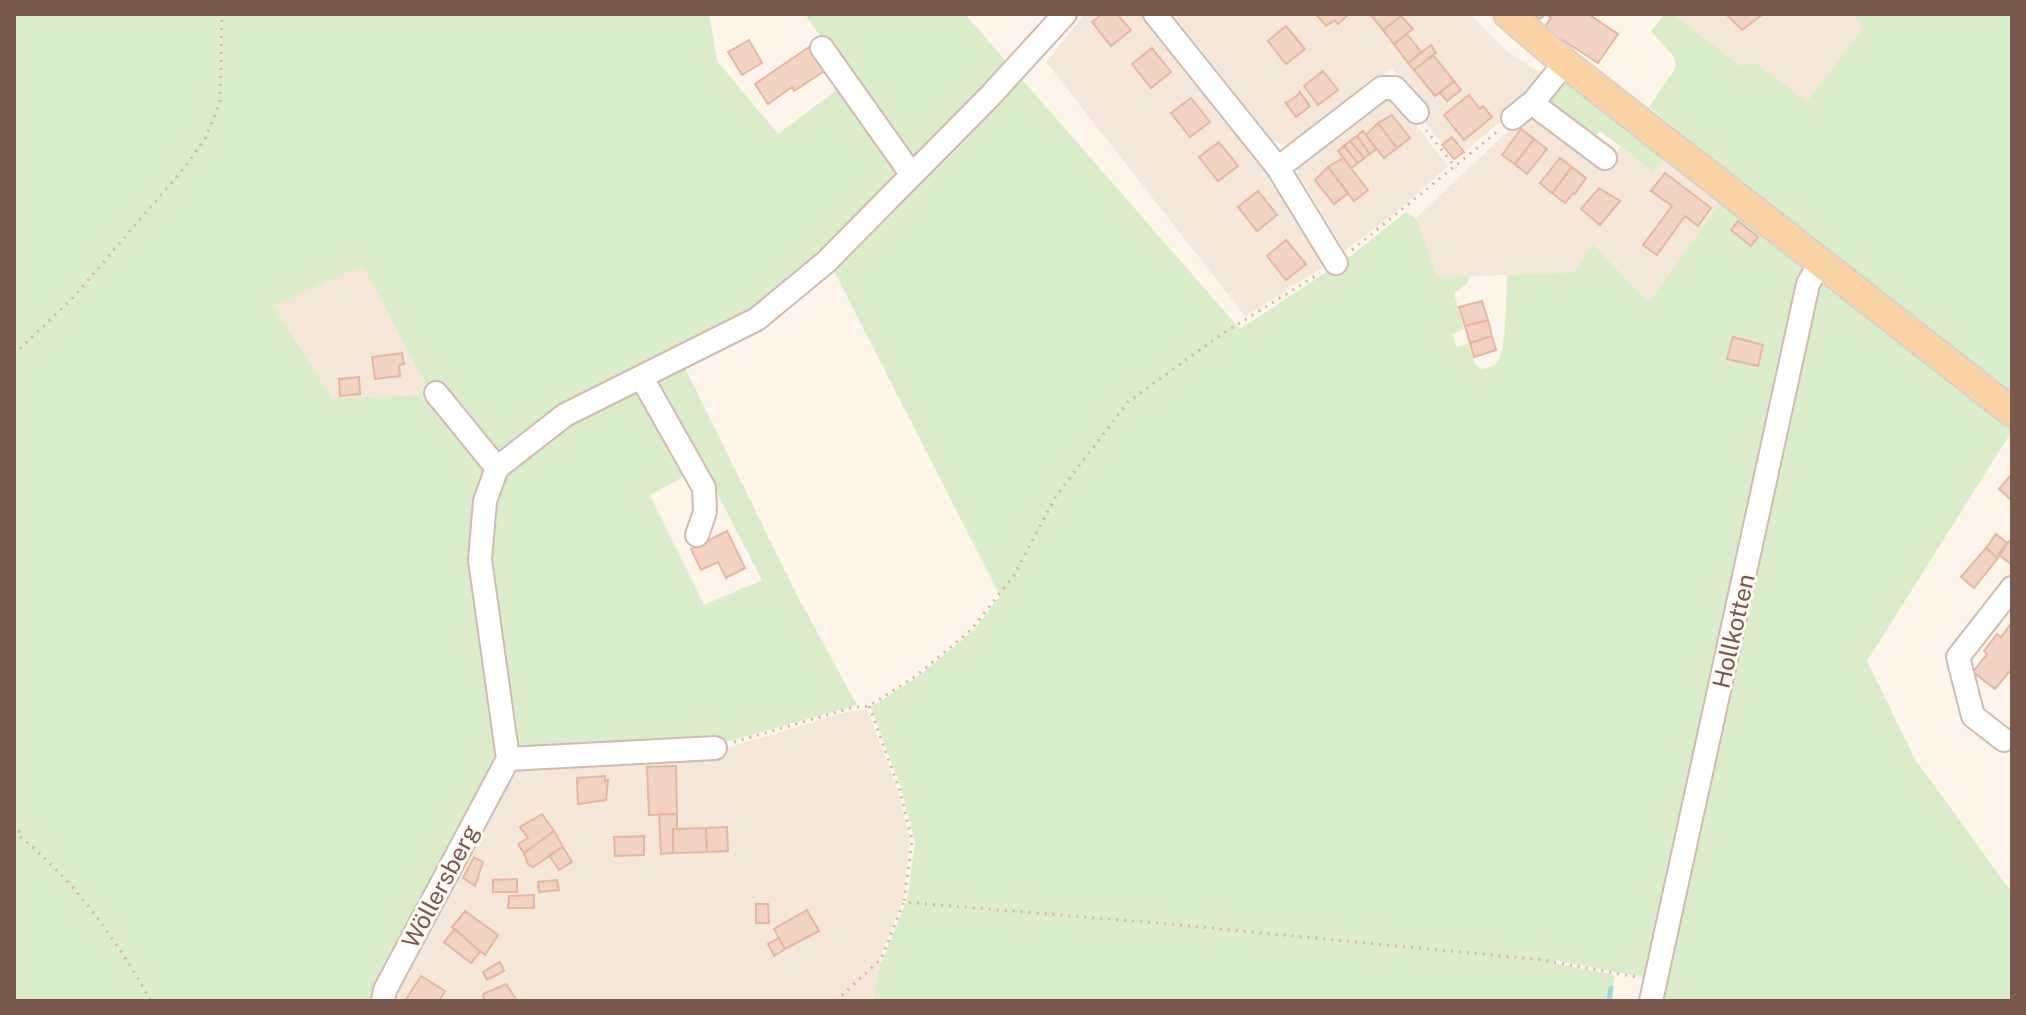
<svg xmlns="http://www.w3.org/2000/svg" width="2026" height="1015" viewBox="0 0 2026 1015" font-family="'Public Sans',sans-serif">
<style>
.residential{fill:#f5e6da}
.green{fill:#daecc9;fill-rule:evenodd}
.lines{fill:none;stroke-linecap:round;stroke-linejoin:round}
.stream{stroke:#a5d6d9;stroke-width:5}
.building{fill:#f2d2c3;stroke:#e5b7a3;stroke-width:2}
.minor-casing{stroke:#d0bbb0;stroke-width:26}
.major-casing{stroke:#d9d1cd;stroke-width:32}
.path{stroke:#d8b5a5;stroke-width:3;stroke-dasharray:2 6;stroke-linecap:butt}
.minor{stroke:#fff;stroke-width:22}
.major{stroke:#fad3a5;stroke-width:28}
.labels{text-anchor:middle;dominant-baseline:central;stroke-width:6;stroke-linejoin:round;paint-order:stroke}
.street-label{font-size:24px;fill:#79594d;stroke:#fff9f3}
</style>
<rect width="100%" height="100%" fill="#fdf5ec"/>
<path class="residential" d="M1085,14H1145L1276,179L1327,265L1245,316L1046,62Z
M1173,14H1470L1508,52L1547,77L1517,108L1455,160L1423,120L1428,115L1392,68L1298,142L1282,145L1271,139Z
M1672,14H1849L1865,26L1807,103L1754,62L1741,66Z
M1382,97L1396,99L1448,166L1402,207L1345,251L1298,174L1297,165Z
M1530,110L1606,165L1620,147L1653,172L1664,159L1700,185L1724,197L1649,302L1595,244L1574,272L1437,278L1416,218Z
M363,265L432,395L332,398L273,305Z
M867,709L898,792L910,839L903,901L880,957L874,1001H390L513,768L717,751L850,711Z"/>
<path class="green" d="M14,14H709L717,61L778,134L846,83L907,174L756,316L494,468L482,501L504,751L376,1001H14ZM363,266L431,394V395L332,398L273,305Z
M805,14H965L1012,68L912,171Z
M1665,14H1672L1741,66L1754,62L1807,102L1865,26L1849,14H2012V392L1777,211L1649,107L1676,67L1674,57L1651,31Z
M1019,76L1240,329L1331,269L1338,276L1349,268L1344,261L1406,212L1416,218L1437,277L1469,276L1468,283L1454,293L1464,329L1452,334L1457,347L1468,343L1475,364L1481,369C1488,368 1495,367 1498,361C1507,347 1506,293 1507,275L1574,272L1594,244L1649,302L1724,197L1806,261L1748,544L1653,979L1554,960L1553,963L1615,975L1613,987H1609L1607,1001H874L879,965L883,959L907,900L915,841L901,788L871,707L916,678L973,631L1000,596L831,265Z
M1565,79L1664,154V159L1653,172L1600,131L1592,141L1547,107L1548,93Z
M1827,281L2012,421V431L1867,661L1915,759L2012,893V1001H1662L1813,294L1822,282Z
M683,364L799,599L857,705L715,745L619,750L518,747L484,560L500,469L566,418L641,381L692,472L650,495L704,605L762,580L703,466L647,380Z"/>
<g class="lines">
<path class="stream" d="M1609,1001L1611,988"/>
</g>
<path class="building" d="M1102,14H1117L1131,30L1111,46L1092,22Z
M1316,14H1349L1338,24L1335,20L1326,26Z
M1374,14H1400L1401,16L1383,30L1372,16Z
M1533,14H1588L1618,34L1598,63L1544,28L1551,18L1546,14L1540,19Z
M1763,14L1742,30L1727,15L1728,14Z
M1401,16L1413,29L1394,44L1383,30Z
M1286,26L1305,49L1286,64L1268,41Z
M1407,34L1421,52L1408,63L1394,44Z
M749,40L762,63L742,75L728,52Z
M1431,45L1436,53L1414,70L1408,63Z
M809,47L826,70L794,91L792,87L768,104L755,84Z
M1152,48L1171,72L1151,88L1132,64Z
M1433,55L1454,81L1435,96L1414,70Z
M1323,71L1338,90L1318,105L1304,86Z
M1454,81L1461,90L1447,101L1440,93Z
M1299,91L1310,106L1296,117L1285,102L1287,103L1300,93Z
M1469,95L1480,109L1483,106L1492,117L1464,140L1444,115Z
M1191,98L1210,122L1190,137L1171,113Z
M1392,115L1410,138L1397,148L1378,123Z
M1378,123L1397,148L1384,158L1366,135Z
M1521,129L1534,139L1515,164L1502,155Z
M1363,131L1376,149L1370,154L1357,136Z
M1357,136L1370,154L1364,158L1350,141Z
M1452,137L1464,152L1454,159L1442,145Z
M1534,139L1547,149L1527,174L1515,164Z
M1350,141L1364,158L1358,163L1344,146Z
M1219,142L1238,166L1218,181L1199,157Z
M1344,146L1358,163L1351,168L1338,151Z
M1343,158L1368,190L1354,201L1328,167Z
M1560,158L1572,167L1552,193L1540,183Z
M1328,167L1348,193L1334,204L1315,180Z
M1572,167L1586,178L1575,194L1573,193L1565,203L1552,193Z
M1665,173L1711,208L1698,226L1685,216L1657,255L1643,245L1672,206L1651,191Z
M1599,188L1620,201L1600,225L1581,209Z
M1258,191L1277,215L1257,231L1238,207Z
M1738,221L1758,237L1751,246L1731,230Z
M1286,240L1306,264L1286,280L1267,256Z
M1482,301L1488,320L1465,326L1459,307Z
M1488,320L1492,336L1470,343L1465,326Z
M1492,336L1496,350L1474,357L1470,343Z
M1733,337L1763,345L1758,366L1727,359Z
M402,353L404,364L399,365L400,376L375,379L372,357Z
M359,377L360,394L340,396L339,379Z
M2011,475L2012,496L2010,499L1999,489Z
M727,531L745,568L726,578L718,562L701,570L691,549Z
M1996,534L2007,543L1998,558L1986,548Z
M2009,541L2012,543V565L1998,554Z
M1986,548L1998,558L1974,588L1961,577Z
M2012,622V674L2009,672L1995,689L1973,672L1987,654L1984,651L1997,634L2001,637Z
M676,766L677,814L649,815L647,767Z
M605,776V781L608,780L606,800L578,804L577,778Z
M542,814L554,831L524,853L518,844L528,838L520,827Z
M677,814V829H673V853L661,854L659,814Z
M727,827L728,851L707,852L706,828Z
M706,828L707,852L673,853V829Z
M554,831L563,847L533,867L528,864L524,853Z
M644,836V855L615,856L614,837Z
M563,847L572,862L559,870L549,855Z
M474,857L483,862L475,886L463,878Z
M517,879V892H493V880Z
M557,880L559,890L539,892L538,882Z
M534,895V908H508L509,896Z
M756,904H768L769,923H756Z
M807,910L819,931L785,949L774,929Z
M465,911L498,935L485,955L452,927Z
M455,929L480,952L471,963L444,942Z
M779,938L785,949L774,956L768,944Z
M500,962L504,971L487,980L483,972Z
M421,976L445,991L439,1001H405Z
M506,984L517,1001H484L483,994Z"/>
<g class="lines">
<defs>
<path id="minor" d="M1155,14L1278,168L1336,263
M822,48L912,175
M1565,63L1534,101L1541,110L1605,158
M1513,118L1534,101
M1278,168L1382,88H1395L1417,112
M642,378L704,488L705,512L697,535
M436,393L497,468
M2004,740L1973,716L1958,657L2012,588
M508,759L715,748
M383,1001L385,990L508,759L480,560L485,501L497,468L565,415L757,319L826,262L990,96L1065,14
M1651,1001L1808,284L1820,263"/>
<path id="major" d="M1508,14L1565,63L2012,412"/>
</defs>
<use href="#minor" class="minor-casing"/>
<use href="#major" class="major-casing"/>
<path class="path" d="M1426,130L1456,168
M1352,250L1498,131
M14,354L71,300L185,167L206,137L220,102L222,14
M869,706L900,791L912,840L904,902
M734,742L851,708L869,706L916,676L971,630L1014,575L1056,496L1128,402L1219,336L1320,273
M14,824L23,837
M14,832C71,875 116,939 151,1001
M836,1001L881,959L904,902L1169,924L1543,960L1637,977"/>
<use href="#minor" class="minor"/>
<use href="#major" class="major"/>
</g>
<g class="labels">
<g class="street-label">
<text transform="translate(1733 631) rotate(-77)">Hollkotten</text>
<text transform="translate(440 886) rotate(-62)">Wöllersberg</text>
</g>
</g>
<rect width="2026" height="1015" fill="none" stroke="#79594d" stroke-width="32"/>
</svg>
